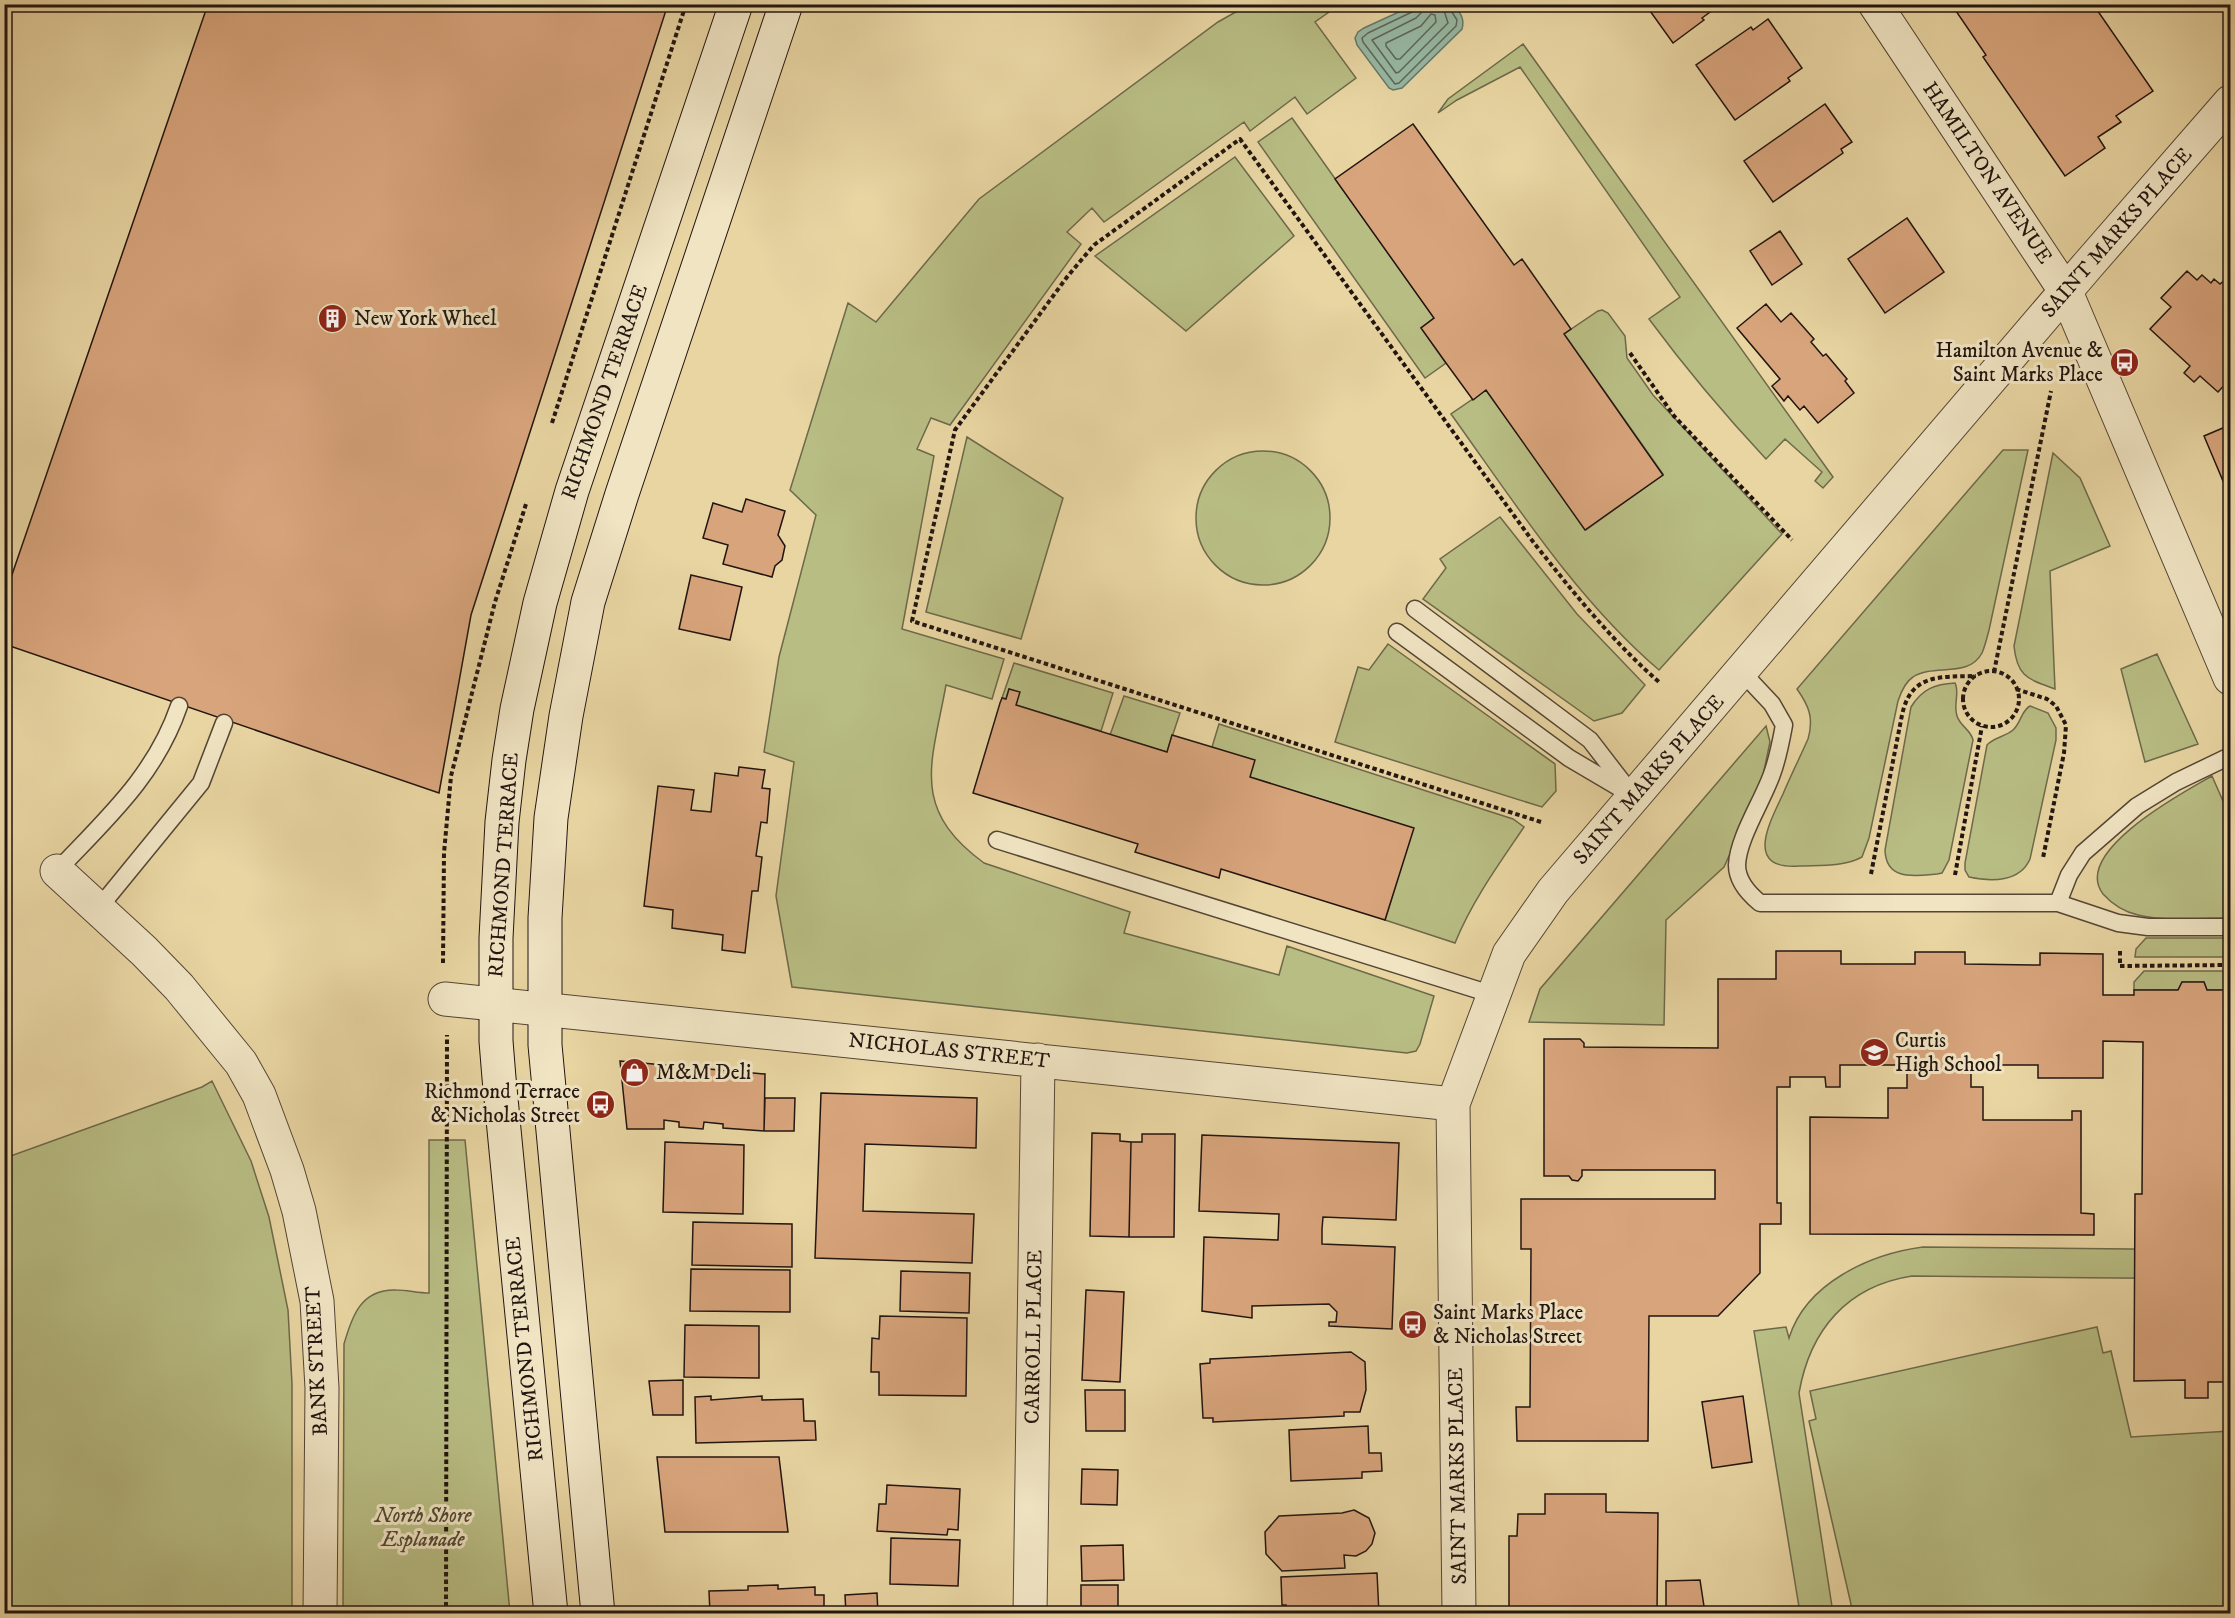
<svg xmlns="http://www.w3.org/2000/svg" width="2235" height="1618" viewBox="0 0 2235 1618" font-family="'IM FELL DW Pica',serif">
<style>
.green{fill:#b8bd83;stroke:#6d694a;stroke-width:1.5}
.water{fill:#97b9a4;stroke:#687769;stroke-width:1.5}
.lines{fill:none;stroke-linecap:round;stroke-linejoin:round}
.shore{stroke:#5c675a;stroke-width:1.5}
.building{fill:#d8a47c;stroke:#221510;stroke-width:1.5}
.lane-casing{stroke:#544534;stroke-width:19}
.street-casing{stroke:#544534;stroke-width:35}
.secondary-casing{stroke:#221510;stroke-width:35}
.path{stroke:#221510;stroke-width:4;stroke-dasharray:4.5 3;stroke-linecap:butt}
.lane{stroke:#f0e4c3;stroke-width:16}
.street{stroke:#f0e4c3;stroke-width:33}
.secondary{stroke:#f0e4c3;stroke-width:33}
.labels{text-anchor:middle;dominant-baseline:central;stroke-width:6;stroke-linejoin:round;paint-order:stroke}
.street-label{font-size:21px;fill:#221510;stroke:#f0e4c3}
.poi-label{font-size:21px;fill:#221510;stroke:#f0e4c3;text-anchor:start}
.park-label{font-size:21px;font-style:italic;fill:#4f4732;stroke:#f0e4c3}
</style>
<rect width="100%" height="100%" fill="#e8d5a2"/>
<filter id="stains"><feTurbulence type="fractalNoise" baseFrequency=".00333" numOctaves="4"/><feColorMatrix values="0 0 0 0 .2 0 0 0 0 .09 0 0 0 0 .02 0 0 0 .5 -.17"/></filter>
<radialGradient id="worn" r=".72"><stop offset=".6" stop-color="#630" stop-opacity="0"/><stop offset="1" stop-color="#630" stop-opacity=".3"/></radialGradient>
<path class="green" d="M1248,5H1339L1315,22L1356,78L1307,114L1295,97L1250,131L1244,122L1104,222L1092,208L1067,232L1081,244L950,425L931,418L917,449L934,456L902,629L1004,659L992,699L946,685C932,763 909,808 984,863L1130,912L1124,933L1279,975L1287,946L1434,996L1420,1044L1416,1051L1407,1053L792,987L776,896L794,762L764,752L779,657L816,515L790,490L848,303L876,322L979,199L1218,22Z
M1523,44L1833,477L1823,488L1815,481L1822,472L1785,439L1766,459C1724,414 1686,369 1649,319L1680,297L1520,67L1457,100L1438,113L1448,99Z
M1292,118L1434,318L1421,328L1446,363L1425,378L1258,142Z
M1235,157L1294,236L1186,331L1095,256Z
M1602,310L1608,313L1625,336L1627,358L1653,395L1782,534L1659,670C1577,600 1514,502 1451,414L1486,390L1586,530L1663,474L1564,334L1598,311Z
M967,437L1063,498L1021,639L926,612Z
M2003,450H2028L1989,630C1987,638 1985,646 1982,653C1968,679 1934,663 1913,677C1905,682 1901,692 1898,701L1869,838L1862,857C1844,867 1819,865 1799,866C1743,870 1770,822 1783,794C1791,775 1800,757 1808,739C1814,718 1809,706 1797,689Z
M1196 518a67 67 0 1 1 134 0a67 67 0 1 1-134 0Z
M2053,453L2080,478L2110,546L2050,571L2055,689C2028,679 2017,677 2014,646Z
M1500,517L1577,614L1645,685L1622,713L1594,721L1423,599L1446,568L1440,559Z
M1388,644L1555,764L1556,791L1542,807L1335,742L1358,667L1369,670Z
M2157,654L2198,744L2145,762L2121,669Z
M1014,663L1113,693L1101,731L1016,705L1019,692L1009,689L1006,699L1002,698Z
M1955,683C1960,692 1953,705 1957,716C1960,726 1971,730 1973,740L1949,860L1942,873L1937,874C1914,876 1886,881 1885,850L1911,707C1922,689 1935,684 1955,683Z
M1124,696L1180,713L1167,752L1110,735Z
M2030,706L2048,713L2056,728V740L2030,859C2020,882 1992,882 1969,877L1965,870V863L1987,745C1994,737 2005,737 2013,730C2021,723 2021,711 2030,706Z
M1219,724L1513,819L1524,827C1499,864 1472,901 1455,943L1385,920L1413,828L1250,777L1212,747Z
M1766,726L1770,742L1761,785L1724,867L1666,920L1664,1025L1529,1022L1540,989Z
M2212,776L2230,817V918C2201,918 2167,922 2138,915C2125,912 2112,904 2103,894C2071,852 2184,792 2212,776Z
M2146,938H2230V957H2135L2136,949Z
M2144,971H2230V990H2207L2204,982H2182L2178,990H2134V982Z
M212,1081L251,1161L269,1217L288,1310L292,1384V1613H5V1158L202,1087Z
M429,1140H465L510,1613H343L344,1344C352,1316 361,1289 396,1290C407,1290 418,1293 429,1293Z
M1923,1247L2230,1250V1279L1912,1276C1847,1286 1810,1330 1799,1393L1833,1613H1800L1754,1331L1786,1327L1789,1338C1806,1283 1870,1254 1923,1247Z
M2097,1327L2103,1353L2111,1351L2131,1437L2230,1431V1613H1853L1809,1421L1816,1419L1810,1391Z"/>
<path class="water" d="M1414,5H1454C1460,13 1465,18 1462,29L1402,88L1393,90L1389,88L1357,45L1355,38L1358,32L1364,28Z"/>
<g class="lines">
<path class="shore" d="M1415,4L1412,12L1368,33L1362,38L1363,42L1395,84L1399,83L1456,26L1457,20L1450,9L1449,4
M1422,4L1421,13L1416,18L1372,40L1396,73L1399,72L1448,23L1442,4
M1431,14L1435,15L1436,22L1400,59H1396L1386,46V43L1421,26Z"/>
</g>
<path class="building" d="M208,4H668L471,615L439,793L4,644V598Z
M1645,4H1721L1702,18L1704,20L1673,43Z
M1946,4H2093L2153,91L2116,116L2121,122L2098,137L2105,148L2065,176L1983,57L1986,55L1954,8L1950,11Z
M1768,19L1802,68L1788,78L1790,81L1735,120L1696,65L1751,27L1753,30Z
M1825,104L1852,142L1841,149L1843,153L1773,202L1744,161Z
M1413,124L1514,265L1522,259L1571,329L1564,334L1663,475L1585,530L1486,390L1473,400L1446,363L1421,328L1434,318L1335,179Z
M1907,218L1944,272L1885,313L1848,259Z
M1780,231L1802,264L1772,285L1750,251Z
M2187,271L2197,280L2202,275L2211,283L2214,279L2220,284L2226,279L2230,283V379L2218,392L2200,376L2194,382L2184,373L2190,366L2150,329L2171,307L2161,298Z
M1766,304L1781,322L1791,313L1814,339L1811,342L1823,356L1826,354L1847,379L1845,381L1854,393L1818,423L1804,406L1800,410L1788,396L1784,401L1772,386L1780,379L1737,328Z
M2230,425V487L2226,488L2204,436Z
M746,499L785,511L778,535L785,546L782,560L775,566L772,577L723,564L728,545L703,538L713,503L742,512Z
M691,575L742,587L730,640L679,629Z
M1009,689L1020,692L1016,705L1167,752L1172,735L1212,747L1255,760L1250,777L1414,828L1385,920L1221,869L1219,878L1135,852L1138,844L973,793L1000,703L1002,698L1006,699Z
M739,767L765,770L762,788L770,789L767,823L761,822L756,856L762,857L758,891H752L745,953L722,950L723,935L672,928L673,910L644,906L658,786L694,790L691,810L711,812L715,773L738,776Z
M1776,951H1841V964H1915V952H1965V964L2040,965V953L2103,954V995H2134V990H2178L2182,982H2204L2207,990H2230V1382H2208V1398H2185V1380L2134,1381L2135,1194H2142L2143,1042L2103,1041V1078H2038V1065H1971V1087H1983V1120H2072V1111H2081V1213L2094,1214V1235L1810,1234V1117L1888,1118V1088H1907V1065H1840V1087H1826L1825,1077H1790V1087H1777V1203H1781V1224H1760V1273L1718,1316H1649L1648,1441H1517L1516,1407H1530L1531,1249H1521V1199H1715V1170H1582V1176L1578,1181L1572,1180L1569,1176H1544V1039H1580L1584,1043V1047L1718,1048V979H1776Z
M620,1061L765,1074L764,1131L723,1128V1124L704,1122L703,1129L679,1127V1122L664,1120V1129H627Z
M821,1093L977,1098L976,1148L865,1144L863,1211L974,1214L972,1263L815,1258Z
M765,1098H795L794,1131H764Z
M1092,1133L1120,1134V1141L1131,1142L1129,1237L1090,1236Z
M1142,1134H1175L1174,1237H1129L1131,1142H1142Z
M1202,1135L1399,1143L1396,1220L1323,1217L1322,1229V1244L1395,1247L1392,1329L1329,1326V1322H1336L1337,1312L1329,1304L1252,1306V1318L1202,1311L1204,1237L1278,1240L1279,1214L1199,1211Z
M665,1142L744,1145L743,1214L663,1212Z
M693,1222L792,1224V1267L692,1265Z
M691,1269L790,1270V1312L690,1311Z
M901,1271L970,1273L969,1313L900,1311Z
M1086,1290L1124,1292L1120,1382L1082,1380Z
M880,1316L967,1318L966,1396L879,1395V1372H871L872,1338L879,1339Z
M685,1325L759,1326V1378L684,1377Z
M1351,1352L1365,1362L1366,1390L1360,1412H1344V1416L1213,1422V1418H1203L1200,1364L1210,1363V1359Z
M683,1380V1415H653L649,1381Z
M1085,1390H1125V1431H1086Z
M711,1396V1400L762,1396V1400L803,1399L804,1421H815L816,1440L696,1443L695,1397Z
M1743,1396L1752,1462L1712,1468L1702,1402Z
M1368,1426L1369,1453H1381L1382,1471L1362,1472V1478L1291,1481L1289,1430Z
M657,1457H779L788,1532H665Z
M1082,1469L1118,1470L1117,1505L1081,1504Z
M887,1485L960,1489L958,1530L948,1529L947,1535L877,1531L879,1504H886Z
M1545,1494H1606V1512L1658,1513L1657,1614H1509V1536H1517L1518,1514H1545Z
M1354,1510L1369,1518L1375,1533L1372,1544L1366,1551L1356,1556L1344,1555L1345,1568L1282,1571L1266,1554L1265,1532L1279,1516L1342,1513Z
M891,1538L960,1540L958,1586L890,1584Z
M1123,1545L1124,1580L1082,1581L1081,1546Z
M1377,1573L1379,1614H1287L1286,1605H1282L1281,1577Z
M1700,1580L1705,1613L1666,1614V1581Z
M778,1585V1589L815,1587V1595H824V1614H710L709,1591L748,1590V1586Z
M1081,1585H1118V1614H1081Z
M877,1593L878,1614H846L845,1595Z"/>
<g class="lines">
<defs>
<path id="lane" d="M1415,609L1590,740L1634,797
M1397,632L1569,758L1625,791
M1741,671L1772,704L1784,725C1781,741 1778,758 1772,774C1763,800 1738,838 1737,865C1737,880 1749,894 1760,903H2058L2118,923L2148,927H2230
M997,840L1494,995
M57,871C106,819 155,776 179,706
M2058,903L2069,875L2083,853L2137,806L2176,782L2230,756
M98,909L201,783L224,723"/>
<path id="street" d="M1875,4L2066,292L2230,678
M57,871L144,951L179,987L241,1063L259,1095L287,1170L299,1211L317,1301L322,1388L320,1614
M445,999L1453,1104
M1030,1614L1038,1060
M1459,1614L1453,1104L1509,954L1553,891L2088,265L2230,102"/>
<path id="secondary" d="M551,1614L499,1078L496,1041V938L502,822L509,760L517,709L540,603L572,491L736,4
M598,1614L545,1045V918L551,818L566,716L588,602L622,494L786,4"/>
</defs>
<use href="#lane" class="lane-casing"/>
<use href="#street" class="street-casing"/>
<use href="#secondary" class="secondary-casing"/>
<path class="path" d="M1630,353L1674,416L1792,540
M552,423L686,4
M1963 699a28 28 0 1 1 56 0a28 28 0 1 1-56 0Z
M1994,672L2051,391
M2016,689L2047,699L2056,706L2066,725L2064,753L2043,858
M1541,822L912,621L955,430L1067,277L1094,245L1240,139L1534,543C1573,592 1612,641 1659,682
M1871,874L1902,715C1911,673 1940,677 1976,676
M1955,875L1982,726
M2120,951V966L2230,965
M443,963L444,853L451,776L495,602L526,504
M446,1614L447,1035"/>
<use href="#lane" class="lane"/>
<use href="#street" class="street"/>
<use href="#secondary" class="secondary"/>
</g>
<defs>
<symbol id="building-disc" viewBox="-11 -11 22 22"><circle r="9.5" fill="#8f2418" stroke="#f0e4c3"/><path d="M-4-6H4V6H1V3H-1V6H-4ZM-2.5-4.3h1.7v1.8h-1.7ZM.8-4.3h1.7v1.8H.8ZM-2.5-1h1.7V.8h-1.7ZM.8-1h1.7V.8H.8Z" fill="#fff"/></symbol>
<symbol id="bus-disc" viewBox="-11 -11 22 22"><circle r="9.5" fill="#8f2418" stroke="#f0e4c3"/><path d="M-5-6H5V4H4V6H2V4H-2V6H-4V4H-5ZM-3.5-4V0h7V-4ZM-3.5 1.2v1.5H-2V1.2ZM2 1.2v1.5H3.5V1.2Z" fill="#fff"/></symbol>
<symbol id="school-disc" viewBox="-11 -11 22 22"><circle r="9.5" fill="#8f2418" stroke="#f0e4c3"/><path d="M0-5L7-2L0 1L-7-2ZM-4 1L0 2.5L4 1V4Q0 6-4 4Z" fill="#fff"/></symbol>
<symbol id="shop-disc" viewBox="-11 -11 22 22"><circle r="9.5" fill="#8f2418" stroke="#f0e4c3"/><path d="M-5-2.5h2.3a2.7 3.5 0 0 1 5.4 0H5L5.5 6h-11ZM-1.5-2.5h3a1.5 2.3 0 0 0-3 0Z" fill="#fff"/></symbol>
</defs>
<g fill-rule="evenodd">
<use href="#building-disc" x="316" y="302" width="33" height="33"/>
<use href="#bus-disc" x="2108" y="346" width="33" height="33"/>
<use href="#school-disc" x="1858" y="1036" width="33" height="33"/>
<use href="#shop-disc" x="618" y="1056" width="33" height="33"/>
<use href="#bus-disc" x="584" y="1088" width="33" height="33"/>
<use href="#bus-disc" x="1396" y="1308" width="33" height="33"/>
</g>
<g class="labels">
<g class="street-label">
<text transform="translate(1987 173) rotate(56)">HAMILTON AVENUE</text>
<text transform="translate(2117 233) rotate(-49)">SAINT MARKS PLACE</text>
<text transform="translate(605 392) rotate(-71)">RICHMOND TERRACE</text>
<text transform="translate(1649 780) rotate(-49)">SAINT MARKS PLACE</text>
<text transform="translate(504 865) rotate(-86)">RICHMOND TERRACE</text>
<text transform="translate(949 1051) rotate(6)">NICHOLAS STREET</text>
<text transform="translate(1034 1337) rotate(-89)">CARROLL PLACE</text>
<text transform="translate(525 1349) rotate(-96)">RICHMOND TERRACE</text>
<text transform="translate(317 1361) rotate(-93)">BANK STREET</text>
<text transform="translate(1458 1476) rotate(-91)">SAINT MARKS PLACE</text>
</g>
<g class="poi-label">
<text x="354" y="319">New York Wheel</text>
<text x="2103" y="351" text-anchor="end">Hamilton Avenue &amp;<tspan x="2103" dy="24">Saint Marks Place</tspan></text>
<text x="1895" y="1041">Curtis<tspan x="1895" dy="24">High School</tspan></text>
<text x="656" y="1073">M&amp;M Deli</text>
<text x="580" y="1092" text-anchor="end">Richmond Terrace<tspan x="580" dy="24">&amp; Nicholas Street</tspan></text>
<text x="1433" y="1313">Saint Marks Place<tspan x="1433" dy="24">&amp; Nicholas Street</tspan></text>
</g>
<g class="park-label">
<text x="423" y="1516">North Shore<tspan x="423" dy="24">Esplanade</tspan></text>
</g>
</g>
<rect width="2235" height="1618" fill="none" stroke="#e8d5a2" stroke-width="24"/>
<rect x="6" y="6" width="2223" height="1606" fill="none" stroke="#221510" stroke-width="3"/>
<rect x="12" y="12" width="2211" height="1594" fill="none" stroke="#221510" stroke-width="1.5"/>
<rect width="100%" height="100%" filter="url(#stains)"/>
<rect width="100%" height="100%" fill="url(#worn)"/>
</svg>
